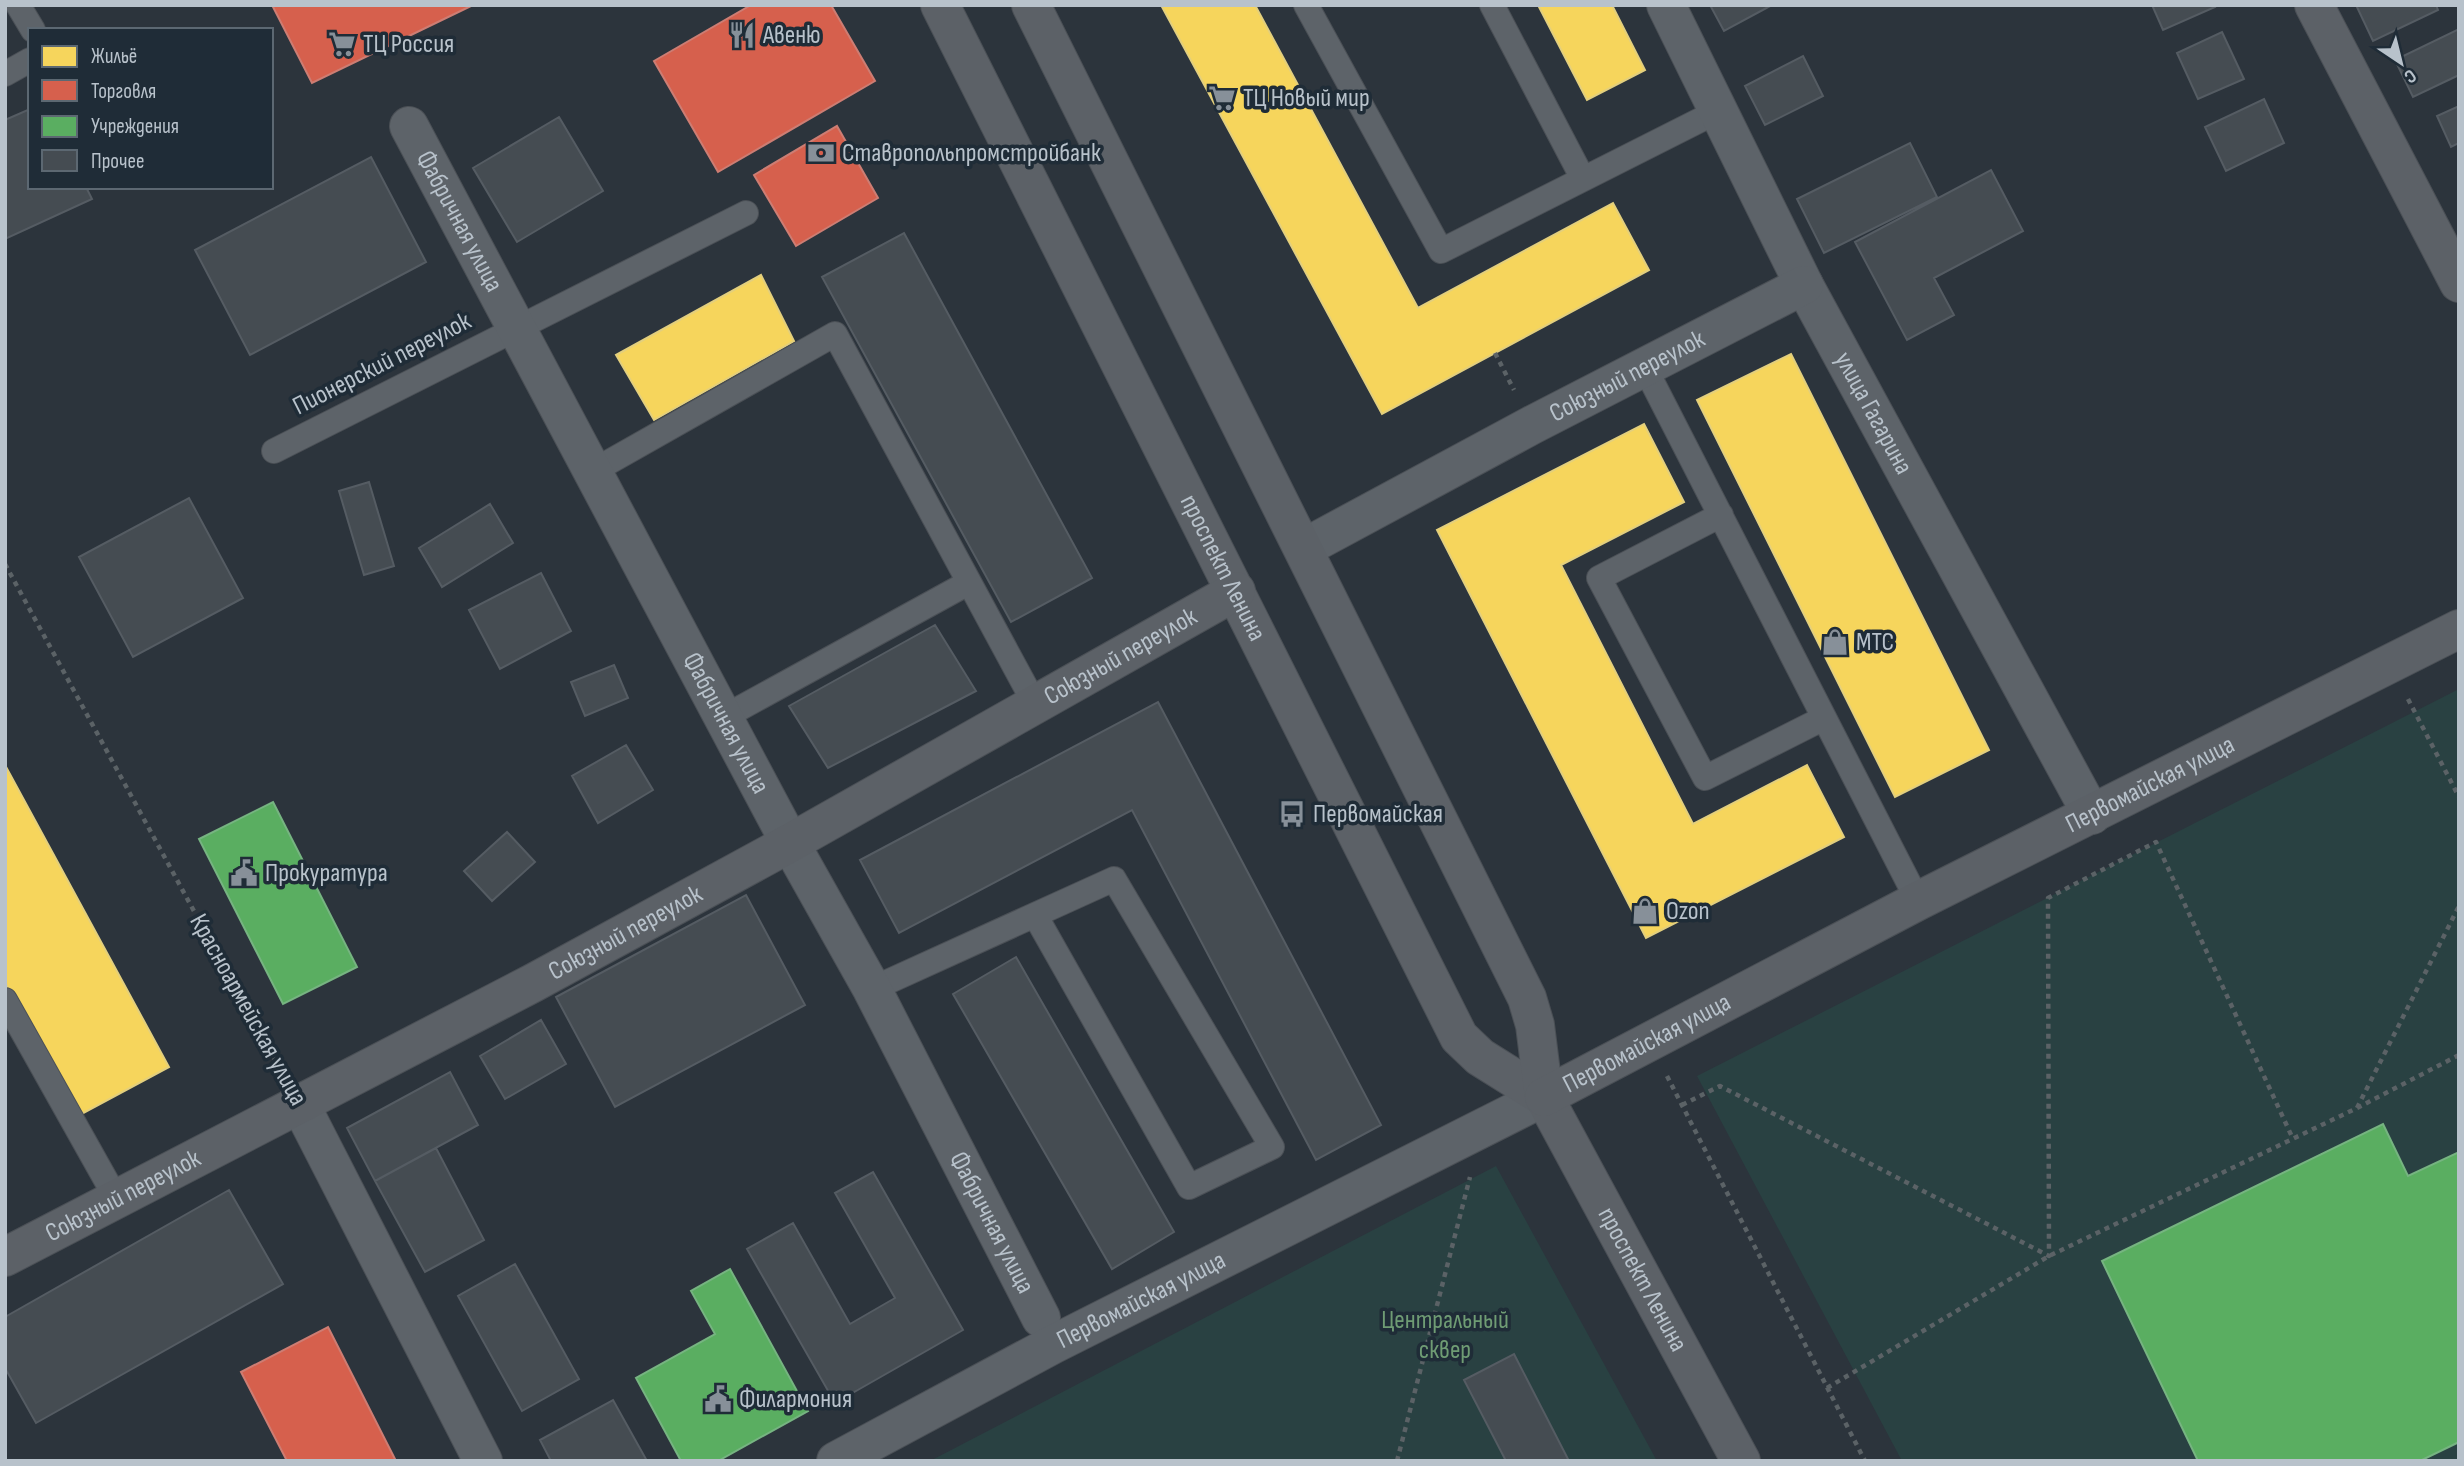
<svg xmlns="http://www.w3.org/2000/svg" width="2464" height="1466" viewBox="0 0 2464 1466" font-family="'Sofia Sans Condensed',sans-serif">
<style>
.green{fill:#294142}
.homes{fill:#f6d55c;stroke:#e3cf7d;stroke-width:2}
.shops{fill:#d6604d;stroke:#cd7d73;stroke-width:2}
.public{fill:#5aae61;stroke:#76b481;stroke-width:2}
.building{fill:#454c52;stroke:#555c63;stroke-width:2}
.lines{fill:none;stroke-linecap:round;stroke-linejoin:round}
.lane-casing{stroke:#4b5056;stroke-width:26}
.street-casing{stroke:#4b5056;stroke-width:40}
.secondary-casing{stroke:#4b5056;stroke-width:40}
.path{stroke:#5b6266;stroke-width:4.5;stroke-dasharray:5 5;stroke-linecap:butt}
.lane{stroke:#5d6369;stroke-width:24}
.street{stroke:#5d6369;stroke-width:38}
.secondary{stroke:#5c6167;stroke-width:38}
.labels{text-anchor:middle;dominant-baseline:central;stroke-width:7;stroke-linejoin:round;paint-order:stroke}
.poi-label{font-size:26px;fill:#b8c2cb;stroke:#1f2c37;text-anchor:start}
.street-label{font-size:26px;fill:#b8c2cb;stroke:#1f2c37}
.park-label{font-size:26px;fill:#6f9c74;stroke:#1f2c37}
</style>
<rect width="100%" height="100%" fill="#2c343c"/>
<path class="green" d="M2459,689V1461H1902L1697,1076Z
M1496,1166L1657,1461H930Z"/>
<path class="homes" d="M1161,5H1255L1418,308L1613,203L1649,270L1382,414Z
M1538,5H1612L1645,70L1587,100Z
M761,275L794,341L654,420L616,355Z
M1791,354L1989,750L1895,797L1697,400Z
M1644,424L1684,502L1561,565L1693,824L1807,765L1844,837L1646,938L1437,530Z
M5,765L169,1067L78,1116L5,982Z"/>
<path class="shops" d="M272,5H473L312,83Z
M751,5H831L875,81L718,172L654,61Z
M837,126L878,198L796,246L754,175Z
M328,1327L396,1461H287L241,1372Z"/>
<path class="public" d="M273,802L357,967L283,1004L199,839Z
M2383,1124L2408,1176L2459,1152V1442L2420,1461H2198L2102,1261Z
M730,1269L808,1411L718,1461H681L636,1378L715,1334L691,1291Z"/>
<path class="building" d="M1710,5H1772L1724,31Z
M2152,5H2214L2215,7L2163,30Z
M2356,5H2436L2438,10L2373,41Z
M2459,29V75L2413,97L2395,60Z
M2222,32L2244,79L2198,99L2177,53Z
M1803,56L1823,96L1765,125L1745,86Z
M2264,99L2284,143L2226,171L2205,127Z
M2459,106V143L2451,147L2437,116Z
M30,109V187H86L92,199L5,239V120Z
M559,117L603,191L517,242L473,168Z
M1910,143L1937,197L1824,253L1797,199Z
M371,157L426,262L250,355L195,250Z
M1991,170L2023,231L1934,278L1954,315L1907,340L1855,242Z
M904,233L1092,578L1011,622L822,277Z
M369,482L394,566L364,575L339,491Z
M189,498L243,598L133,657L79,557Z
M490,504L513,543L442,587L419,548Z
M541,573L571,631L500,669L469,610Z
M935,625L976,691L828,768L789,706Z
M614,665L628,698L585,716L571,682Z
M1158,702L1381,1125L1316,1160L1132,810L899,933L860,860Z
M626,745L653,790L598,823L572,776Z
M507,832L535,862L492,901L464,871Z
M746,895L805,1005L615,1107L556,997Z
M1016,957L1174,1232L1112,1269L953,994Z
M541,1020L566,1064L505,1099L480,1056Z
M450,1072L478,1125L375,1181L347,1128Z
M436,1148L484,1240L425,1272L375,1181Z
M873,1172L963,1330L835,1403L747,1249L793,1223L850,1324L895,1298L835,1193Z
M229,1190L283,1284L36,1423L5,1368V1317Z
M515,1264L579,1379L522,1411L458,1296Z
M1514,1354L1569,1461H1506L1464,1380Z
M613,1400L647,1461H551L540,1440Z"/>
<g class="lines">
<defs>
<path id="lane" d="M18,5L33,30
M1306,5L1441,251L1720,110
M1492,5L1582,177
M5,74L30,60
M1644,366L1918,901
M274,451L746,213
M595,470L835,334L1036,706
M1721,515L1599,578L1705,778L1824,718
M724,717L968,583
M872,989L1114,879L1272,1147L1189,1187L1035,915
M5,1000L116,1198"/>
<g id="street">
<path id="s1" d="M1666,5L1804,285L2092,815"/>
<path id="s2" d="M409,126L790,843L872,989L1041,1318"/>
<path id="s3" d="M1304,548L1532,425L1804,285"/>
<path d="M300,1104L483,1461"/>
<path id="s4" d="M836,1461L1054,1344L1544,1097"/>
</g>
<g id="secondary">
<path id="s5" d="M940,5L1459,1037L1480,1057L1544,1097"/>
<path id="s6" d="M1031,5L1527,998L1535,1025L1544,1097L1741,1461"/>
<path d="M2314,5L2459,283"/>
<path id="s7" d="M1544,1097L1918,901L2459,629"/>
<path id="s8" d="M5,1257L533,983L790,843L1236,591"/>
</g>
</defs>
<use href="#lane" class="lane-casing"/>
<use href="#street" class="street-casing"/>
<use href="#secondary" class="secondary-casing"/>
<path class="path" d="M1495,353L1514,390
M5,564L281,1071
M2408,699L2459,797
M1667,1076L1865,1461
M1682,1105L1720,1086L2049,1256L2048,898L2156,842L2293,1139
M2357,1108L2459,906
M1827,1388L2049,1256L2357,1108L2459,1055
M1397,1461L1470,1177"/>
<use href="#lane" class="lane"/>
<use href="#street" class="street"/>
<use href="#secondary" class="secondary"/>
</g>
<defs>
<symbol id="restaurant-bare" viewBox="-9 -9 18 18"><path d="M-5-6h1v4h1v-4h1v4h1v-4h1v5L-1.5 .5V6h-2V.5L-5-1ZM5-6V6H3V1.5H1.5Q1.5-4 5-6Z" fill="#879099" stroke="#1f2c37" stroke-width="2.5" paint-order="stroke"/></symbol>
<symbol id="supermarket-bare" viewBox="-9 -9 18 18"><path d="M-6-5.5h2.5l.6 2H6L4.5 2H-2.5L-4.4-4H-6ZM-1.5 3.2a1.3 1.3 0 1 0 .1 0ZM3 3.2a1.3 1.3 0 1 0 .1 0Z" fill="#879099" stroke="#1f2c37" stroke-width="2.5" paint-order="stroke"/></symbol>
<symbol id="bank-bare" viewBox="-9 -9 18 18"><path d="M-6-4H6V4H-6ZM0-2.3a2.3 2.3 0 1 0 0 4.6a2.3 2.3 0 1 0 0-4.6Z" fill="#879099" stroke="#1f2c37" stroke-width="2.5" paint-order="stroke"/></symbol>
<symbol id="shop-bare" viewBox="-9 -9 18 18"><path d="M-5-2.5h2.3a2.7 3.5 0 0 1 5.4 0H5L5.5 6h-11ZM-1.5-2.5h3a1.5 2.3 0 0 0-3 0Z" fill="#879099" stroke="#1f2c37" stroke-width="2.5" paint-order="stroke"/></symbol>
<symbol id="bus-bare" viewBox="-9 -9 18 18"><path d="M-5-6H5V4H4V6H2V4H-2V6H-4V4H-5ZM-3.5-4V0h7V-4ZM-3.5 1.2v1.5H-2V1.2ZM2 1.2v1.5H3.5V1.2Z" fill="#879099" stroke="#1f2c37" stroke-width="2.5" paint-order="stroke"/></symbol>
<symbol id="civic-bare" viewBox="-9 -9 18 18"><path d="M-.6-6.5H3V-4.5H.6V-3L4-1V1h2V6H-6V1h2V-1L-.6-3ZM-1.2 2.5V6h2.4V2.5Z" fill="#879099" stroke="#1f2c37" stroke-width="2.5" paint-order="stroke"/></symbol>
</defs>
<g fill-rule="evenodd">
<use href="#restaurant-bare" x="723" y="16" width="38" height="38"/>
<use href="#supermarket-bare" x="323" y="25" width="38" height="38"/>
<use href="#supermarket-bare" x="1203" y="79" width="38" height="38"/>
<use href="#bank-bare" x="802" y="134" width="38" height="38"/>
<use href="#shop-bare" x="1816" y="623" width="38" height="38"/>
<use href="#bus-bare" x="1273" y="795" width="38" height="38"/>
<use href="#civic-bare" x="225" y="854" width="38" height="38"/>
<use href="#shop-bare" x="1626" y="892" width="38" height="38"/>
<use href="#civic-bare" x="699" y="1380" width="38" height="38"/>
</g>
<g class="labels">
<g class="poi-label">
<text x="763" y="35">Авеню</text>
<text x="363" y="44">ТЦ Россия</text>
<text x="1243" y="98">ТЦ Новый мир</text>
<text x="842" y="153">Ставропольпромстройбанк</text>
<text x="1856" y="642">МТС</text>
<text x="1313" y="814">Первомайская</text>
<text x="265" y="873">Прокуратура</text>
<text x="1666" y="911">Ozon</text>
<text x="739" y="1399">Филармония</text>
</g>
<g class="street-label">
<text stroke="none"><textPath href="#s2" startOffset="108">Фабричная улица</textPath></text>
<text transform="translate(382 364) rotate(-27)">Пионерский переулок</text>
<text stroke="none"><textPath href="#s3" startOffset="366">Союзный переулок</textPath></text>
<text stroke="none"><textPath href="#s1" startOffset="458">улица Гагарина</textPath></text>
<text stroke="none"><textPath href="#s5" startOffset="630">проспект Ленина</textPath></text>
<text stroke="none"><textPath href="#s8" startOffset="1267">Союзный переулок</textPath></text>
<text stroke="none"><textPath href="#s2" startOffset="676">Фабричная улица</textPath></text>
<text stroke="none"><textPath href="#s7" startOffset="682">Первомайская улица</textPath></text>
<text stroke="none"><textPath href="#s8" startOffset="700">Союзный переулок</textPath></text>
<text transform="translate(248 1010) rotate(61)">Красноармейская улица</text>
<text stroke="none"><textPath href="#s7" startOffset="116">Первомайская улица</textPath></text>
<text stroke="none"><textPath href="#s8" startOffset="133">Союзный переулок</textPath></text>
<text stroke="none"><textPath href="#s2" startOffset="1242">Фабричная улица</textPath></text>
<text stroke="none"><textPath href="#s6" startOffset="1418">проспект Ленина</textPath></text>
<text stroke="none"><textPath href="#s4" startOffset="345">Первомайская улица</textPath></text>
</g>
<g class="park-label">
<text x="1445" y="1320">Центральный<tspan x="1445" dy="30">сквер</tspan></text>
</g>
</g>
<rect width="2464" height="1466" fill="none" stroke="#b8c2cb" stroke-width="14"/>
<rect x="28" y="28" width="245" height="161" fill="#1f2c37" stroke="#5c6872" stroke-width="2"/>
<rect x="42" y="46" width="35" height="21" fill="#f6d55c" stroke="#5c6872" stroke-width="2"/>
<text x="91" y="63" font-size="21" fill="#b8c2cb">Жильё</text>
<rect x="42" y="80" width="35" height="21" fill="#d6604d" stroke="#5c6872" stroke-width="2"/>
<text x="91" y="98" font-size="21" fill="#b8c2cb">Торговля</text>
<rect x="42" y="116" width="35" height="21" fill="#5aae61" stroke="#5c6872" stroke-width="2"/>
<text x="91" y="133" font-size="21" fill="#b8c2cb">Учреждения</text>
<rect x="42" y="150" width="35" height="21" fill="#454c52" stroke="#5c6872" stroke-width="2"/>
<text x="91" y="168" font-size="21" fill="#b8c2cb">Прочее</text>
<g transform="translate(2401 63) rotate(145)" stroke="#1f2c37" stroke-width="5" paint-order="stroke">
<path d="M0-5L12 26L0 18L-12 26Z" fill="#b8c2cb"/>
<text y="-10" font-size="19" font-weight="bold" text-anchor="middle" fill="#b8c2cb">С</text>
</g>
</svg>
